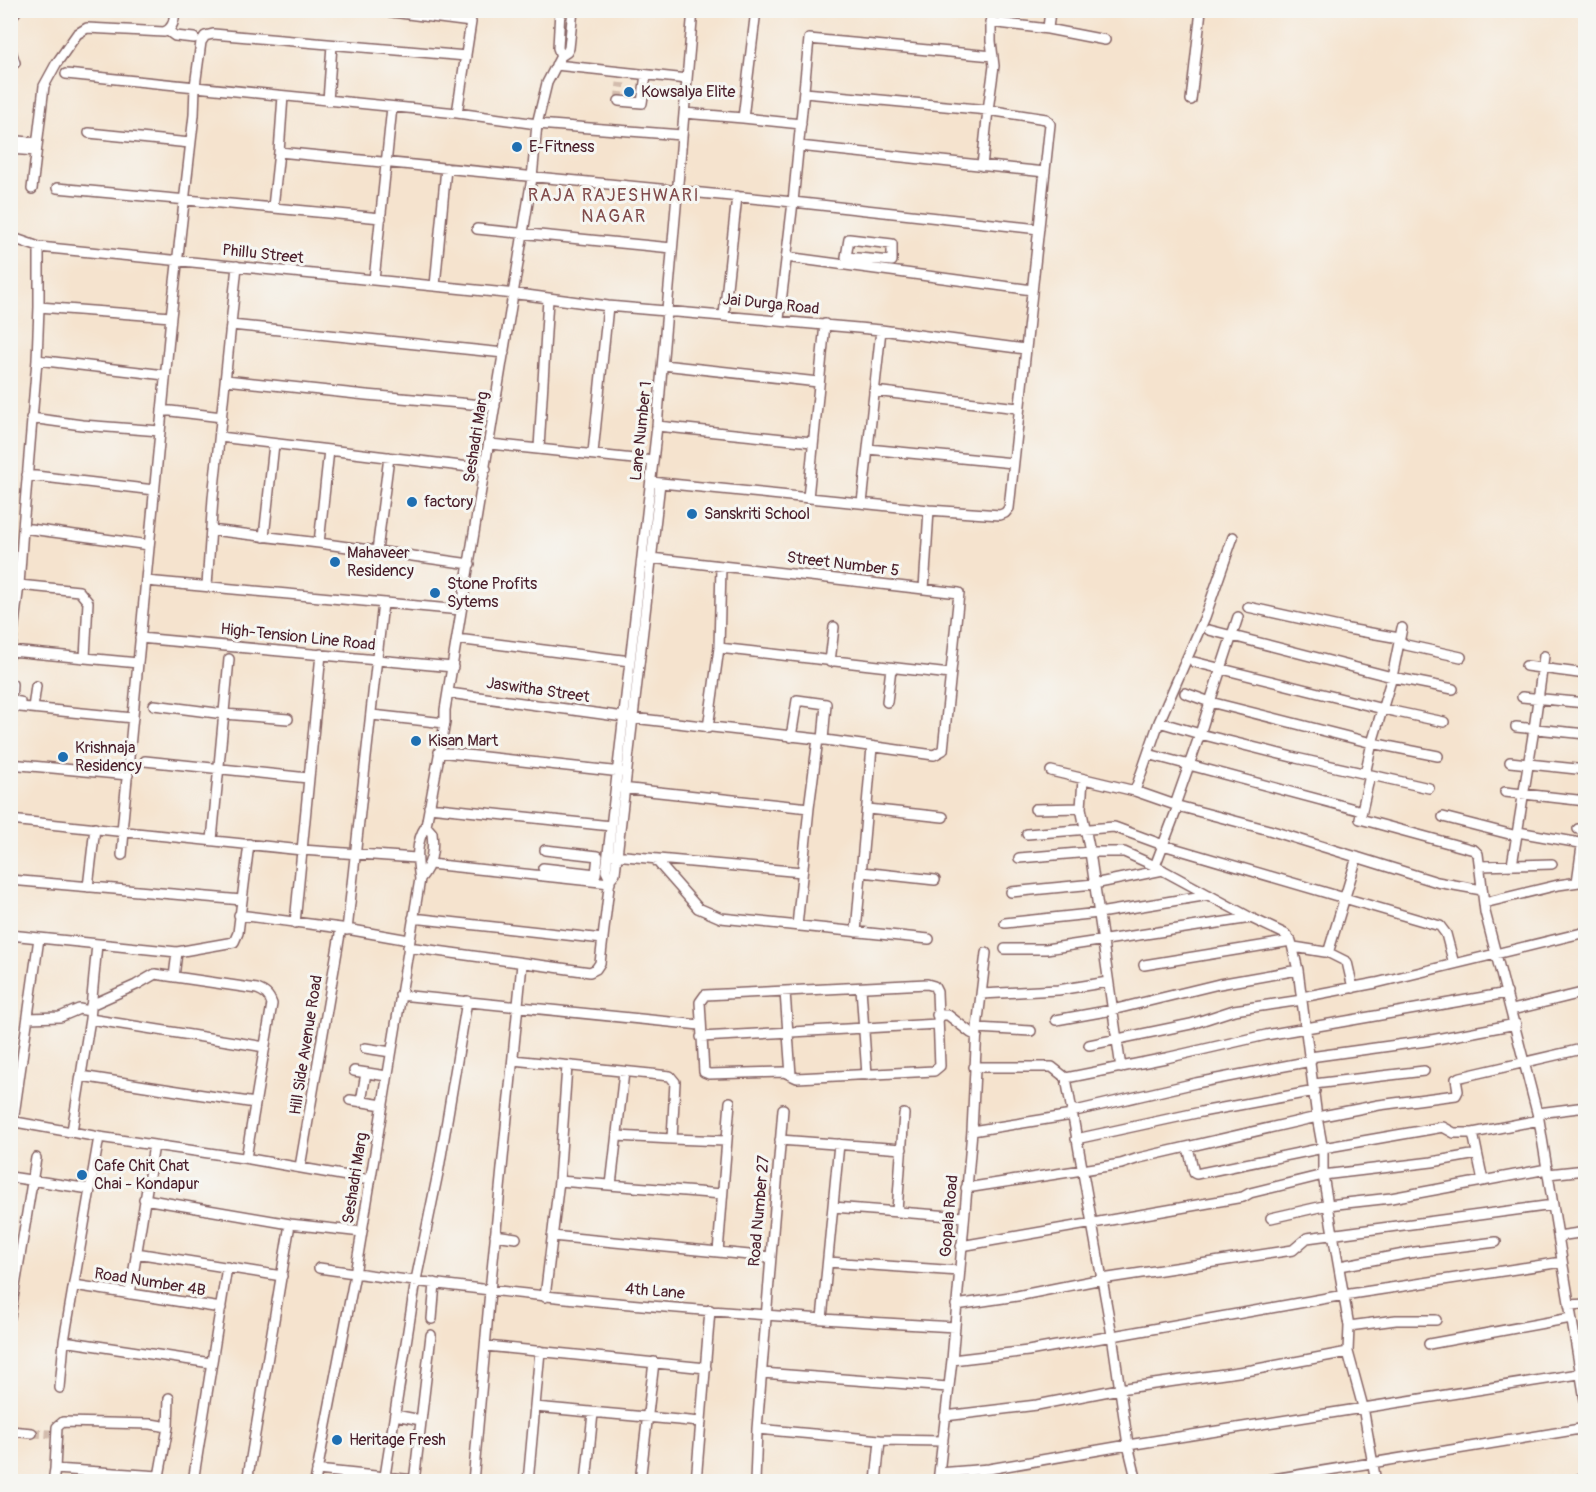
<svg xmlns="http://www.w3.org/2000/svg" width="1596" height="1492" viewBox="0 0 1596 1492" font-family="Pangolin,sans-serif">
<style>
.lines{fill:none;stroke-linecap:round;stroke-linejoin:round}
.minor-tunnel{stroke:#d3bcad;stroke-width:9;stroke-dasharray:9 4.5;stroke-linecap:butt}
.minor-casing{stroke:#866464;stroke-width:12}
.primary-casing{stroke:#866464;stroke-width:16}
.minor{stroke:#fff;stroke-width:9}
.primary{stroke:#fff;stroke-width:14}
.poi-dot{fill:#1f6fb2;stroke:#f6f6f2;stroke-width:2}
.labels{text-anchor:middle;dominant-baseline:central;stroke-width:6;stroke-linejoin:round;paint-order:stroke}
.poi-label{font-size:16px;fill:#4a1f2b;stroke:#f6f6f2;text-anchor:start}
.street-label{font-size:16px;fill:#4a1f2b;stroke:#f6f6f2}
.neighbourhood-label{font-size:18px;letter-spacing:1.5px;fill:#804b4b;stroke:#f6f6f2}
</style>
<rect width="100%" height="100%" fill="#f6f6f2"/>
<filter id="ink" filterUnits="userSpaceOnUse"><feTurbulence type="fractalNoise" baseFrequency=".0167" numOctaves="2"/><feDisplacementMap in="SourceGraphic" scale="12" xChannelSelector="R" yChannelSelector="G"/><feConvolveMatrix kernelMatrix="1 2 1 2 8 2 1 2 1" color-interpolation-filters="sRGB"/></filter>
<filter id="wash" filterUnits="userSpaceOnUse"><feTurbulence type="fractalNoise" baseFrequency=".008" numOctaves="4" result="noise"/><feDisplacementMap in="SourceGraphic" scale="24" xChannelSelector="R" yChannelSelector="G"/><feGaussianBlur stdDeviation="1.35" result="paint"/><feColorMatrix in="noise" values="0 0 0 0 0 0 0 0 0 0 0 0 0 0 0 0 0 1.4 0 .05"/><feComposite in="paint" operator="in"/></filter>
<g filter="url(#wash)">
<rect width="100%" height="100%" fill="#f5e3ce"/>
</g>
<g filter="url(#ink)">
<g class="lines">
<path class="minor-tunnel" d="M619,101L621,83
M32,1433L50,1434"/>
<defs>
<path id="minor" d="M376,10L471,22L457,113
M560,10L558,48L561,56
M10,19L17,10
M990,22L1048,29L1105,40
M1048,29L1050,10
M168,31L175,36L194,38
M10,48L15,63
M556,65L687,79
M66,74L457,113L537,124L682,135
M805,93L988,110L982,166
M1191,100L1201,10
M328,101L332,45
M619,101L642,103L646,75
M684,113L743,118L756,10
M743,118L801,124
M89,133L190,143
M10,140L37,143
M799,146L1045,172
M10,149L36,151
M279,152L283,96
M57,188L381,218
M32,189L44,86L56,64L77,34L87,28L164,32C174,28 174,20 175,10
M273,207L279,152L793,202L1039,229
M477,229L672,248
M10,237L39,247L526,295L608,306L881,330L1025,349
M849,239L892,244V261L846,257Z
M39,247V307L171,317
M786,257L1032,290
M374,280L392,107
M435,286L446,168
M724,315L737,196
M779,319L793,202L809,39L993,56
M231,325L504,353
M37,360L165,375
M663,365L818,382
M226,380L366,395L495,406
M874,391L1018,408
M162,410L222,417
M31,418L82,425L160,431
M657,426L812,442
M490,444L653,461
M539,448L548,299
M868,449L1013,463
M329,450L486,469
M593,453L608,306
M27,475L154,490
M651,482L929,510L1000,515L1005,513L1009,508L1050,124L1046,119L988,110L994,66L991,41V10
M808,498L825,324
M862,503L881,330
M23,528L37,360L39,307
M211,530L319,543L329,450L220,437
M264,537L274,444
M319,543L470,564
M377,551L389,457
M146,581L461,610
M19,585L79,591L88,602L85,658
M207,586L213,498L237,266
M924,589L929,510
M1248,607L1348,629L1399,638
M1209,630L1392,677L1453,689
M140,638L453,667
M457,639L630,661
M1399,641L1406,645L1461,657
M719,648L721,566
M11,651L138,663
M10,655L19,585L23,528L149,545
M830,662L834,627
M1194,662L1383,709L1444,722
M1526,666L1586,674
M12,684L11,701L20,702
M449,693L624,717L818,739L934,755L943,750L959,593L642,557
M1185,693L1210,702L1238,617
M1522,697L1586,703
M887,702L891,668
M154,705L224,714L288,719
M10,706L133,718
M33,708L36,686
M372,715L445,723
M1159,722L1200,734L1210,702L1372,743L1392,677L1402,628
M1516,727L1586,734
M708,728L719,648L950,674
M791,737L797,700L826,704L823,740
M439,752L621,772
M1148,754L1362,811
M145,761L308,778
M1510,762L1586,770
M10,764L128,775
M1051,771L1135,791L1178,806L1269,830L1437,882L1482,890
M1365,774L1372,743L1438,756
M1370,775L1360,819L1474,850L1478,854L1485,912L1539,1120L1586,1406
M1083,779L1081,808L1090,852L1121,1068
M621,788L809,808
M1135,791L1159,722L1205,617L1233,537
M1505,792L1586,801
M1175,805L1200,734L1296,758L1429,788
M429,807L611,826
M868,809L943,817
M1035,809L1081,808
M1443,817L1517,836
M10,820L302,850L416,858
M1578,829L1586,830
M122,831L171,317L194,115L195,86L201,42L205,36L213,34L466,56
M1518,832L1580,843L1582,846L1577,882
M1027,834L1114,827L1163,845L1440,926L1446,934L1454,964
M212,840L229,659
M122,855L124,831
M614,855L802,872
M1019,858L1090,852H1124L1155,866L1251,918L1285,934L1291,941L1298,970L1317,1117L1323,1150V1175L1328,1205L1349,1326L1348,1352L1363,1407L1376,1482
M655,859L698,908L721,918L929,939
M430,864L610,883
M1512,865L1534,729L1544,656
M1155,866L1178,806
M1480,866L1552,864
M543,868L596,874L598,856L545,850
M862,872L935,880
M420,879C432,864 434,851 432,833L426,826
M610,879L606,871L657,426L693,10
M10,880L242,900
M88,887L95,828
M1011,892L1094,884L1163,870
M1484,903L1558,885L1586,881
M239,915L341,928L409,940
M413,918L603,939
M295,923L321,654
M1005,923L1099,913L1209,895
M797,926L809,808L818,739
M347,930L383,603
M856,932L872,747
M10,935L177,952
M408,947L590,972L596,969L600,963L610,879L615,873L660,483
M1294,947L1325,952L1329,950L1357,857
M1005,949H1046L1251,918
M1327,952L1347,962L1353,988
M1144,965L1291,941
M174,977L177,952L234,942L238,933L249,844
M927,984L934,986L937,992L940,1066L934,1071L797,1078L784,1072L709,1074L704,1072L700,1002L705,995Z
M861,988L867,1075
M785,992L791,1075
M981,994L1058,990L1108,982
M400,995L700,1025
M1302,997L1376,983L1586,932
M91,1005L136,985L155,974L257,989C265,992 269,995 272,1004L246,1158
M1512,1010L1586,992
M937,1015H948L971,1033L977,1036
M28,1018L60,1017L79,1009L90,1011
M90,1019L265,1047
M1056,1020L1112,1010L1219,984L1298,970
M977,1028L1031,1031
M701,1037L938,1024
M1089,1045L1191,1024L1234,1010L1302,1000
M365,1048L391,1052
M1310,1057L1426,1041L1516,1024
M513,1060L670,1076L675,1082L672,1139L726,1141
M974,1067H1052L1066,1078L1166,1058L1266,1035L1507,993
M354,1071L387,1076
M81,1076L255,1103
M1066,1078L1112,1335L1128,1445L1137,1482
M1314,1084L1424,1071
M350,1100L383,1105
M361,1102L366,1073
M1071,1112L1196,1083L1311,1061
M1538,1113L1586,1107
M10,1121L99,1137
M13,1122L39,938
M72,1131L90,1019L97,944
M972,1131L1072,1115
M1473,1133L1483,1181
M617,1136L672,1139
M1076,1139L1201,1112L1315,1091
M780,1140L902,1149
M1188,1147L1194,1173L1196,1174L1323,1148L1443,1127L1454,1133H1473L1539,1120
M300,1167L341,928
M1548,1174L1586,1170
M10,1177L90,1189
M559,1181L722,1194
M611,1185L624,1072
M966,1188L1121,1164L1139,1158L1317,1117L1379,1105L1456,1095L1458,1091L1456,1079L1461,1077L1586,1048
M144,1199L290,1224L362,1232
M833,1207L964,1217
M897,1211L904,1114
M1271,1218L1328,1205L1391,1198L1547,1169
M495,1235L516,1238
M552,1236L770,1257
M1558,1236L1586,1232
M961,1246L1243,1197L1250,1193L1323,1175L1432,1162L1477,1154
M718,1252L730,1102
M136,1253L282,1276
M828,1262L959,1271
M1340,1266L1415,1252L1496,1242
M319,1268C530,1299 742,1315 955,1327
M74,1285L221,1308
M130,1294L154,1145
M545,1297L559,1181L567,1066
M956,1305L1017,1296L1102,1279L1293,1250L1307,1238L1553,1205
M1569,1305L1586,1304
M10,1317L36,1158
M432,1319L435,1283
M822,1319L839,1144
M1349,1326L1396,1320H1436
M64,1341L211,1363
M1429,1344L1571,1318
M486,1346L706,1368
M952,1360L1028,1351L1344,1295L1562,1262
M762,1373L948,1387
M60,1388L64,1341L99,1137L250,1159L370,1180
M535,1407L701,1422
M395,1415L421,1420
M945,1416L1037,1405L1119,1389L1252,1370L1348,1352
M757,1429L880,1440L943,1441
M10,1431L32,1433
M317,1470L414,1480
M939,1473L989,1469L1128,1445L1585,1373
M159,1476L55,1469L57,1427L63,1422L151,1424L168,1427
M385,1476L416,1280L439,1168L467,1001
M53,1482L55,1469
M158,1482L168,1427L169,1398
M193,1482L227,1267
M247,1482L290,1224
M315,1482L355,1274L420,879C417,861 415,842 426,826L445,723V710L532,178L537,124L547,83L561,56L567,52L569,48L573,10
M414,1482L431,1335
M473,1482L490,1291L522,964
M528,1482L540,1351
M586,1482L593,1413
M640,1482L654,1362
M696,1482L710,1310
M755,1482L757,1429L783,1109
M876,1482L880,1440
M938,1482L952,1360L972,1131L977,1028L986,953
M1255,1482L1586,1428"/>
<path id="primary" d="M1578,1482L1586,1478"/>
</defs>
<use href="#minor" class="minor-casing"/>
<use href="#primary" class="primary-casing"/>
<use href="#minor" class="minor"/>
<use href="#primary" class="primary"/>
</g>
</g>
<g class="poi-dot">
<circle cx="629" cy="92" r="6"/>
<circle cx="517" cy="147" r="6"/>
<circle cx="412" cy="502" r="6"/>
<circle cx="692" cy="514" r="6"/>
<circle cx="335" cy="562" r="6"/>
<circle cx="435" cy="593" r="6"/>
<circle cx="416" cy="741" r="6"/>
<circle cx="63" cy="757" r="6"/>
<circle cx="82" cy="1175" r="6"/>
<circle cx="337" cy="1440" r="6"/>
</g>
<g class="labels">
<g class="poi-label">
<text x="641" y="92">Kowsalya Elite</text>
<text x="529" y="147">E-Fitness</text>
<text x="424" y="502">factory</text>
<text x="704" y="514">Sanskriti School</text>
<text x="347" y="553">Mahaveer<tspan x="347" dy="18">Residency</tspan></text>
<text x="447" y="584">Stone Profits<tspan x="447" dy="18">Sytems</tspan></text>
<text x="428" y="741">Kisan Mart</text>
<text x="75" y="748">Krishnaja<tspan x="75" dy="18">Residency</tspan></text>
<text x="94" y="1166">Cafe Chit Chat<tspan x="94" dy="18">Chai - Kondapur</tspan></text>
<text x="349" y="1440">Heritage Fresh</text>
</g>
<g class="street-label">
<text transform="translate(263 254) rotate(6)">Phillu Street</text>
<text transform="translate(771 304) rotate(6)">Jai Durga Road</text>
<text transform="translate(641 431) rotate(-84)">Lane Number 1</text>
<text transform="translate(476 437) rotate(-81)">Seshadri Marg</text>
<text transform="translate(843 564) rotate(7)">Street Number 5</text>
<text transform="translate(298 637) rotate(6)">High-Tension Line Road</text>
<text transform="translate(538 690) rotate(8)">Jaswitha Street</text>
<text transform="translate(306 1045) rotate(-81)">Hill Side Avenue Road</text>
<text transform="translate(355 1178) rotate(-81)">Seshadri Marg</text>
<text transform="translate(759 1211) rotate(-85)">Road Number 27</text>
<text transform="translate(949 1216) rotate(-85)">Gopala Road</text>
<text transform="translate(150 1282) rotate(9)">Road Number 4B</text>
<text transform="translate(655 1291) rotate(5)">4th Lane</text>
</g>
<g class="neighbourhood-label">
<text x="614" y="195">RAJA RAJESHWARI<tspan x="614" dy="21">NAGAR</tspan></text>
</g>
</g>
<rect width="1596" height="1492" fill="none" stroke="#f6f6f2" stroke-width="36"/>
</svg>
